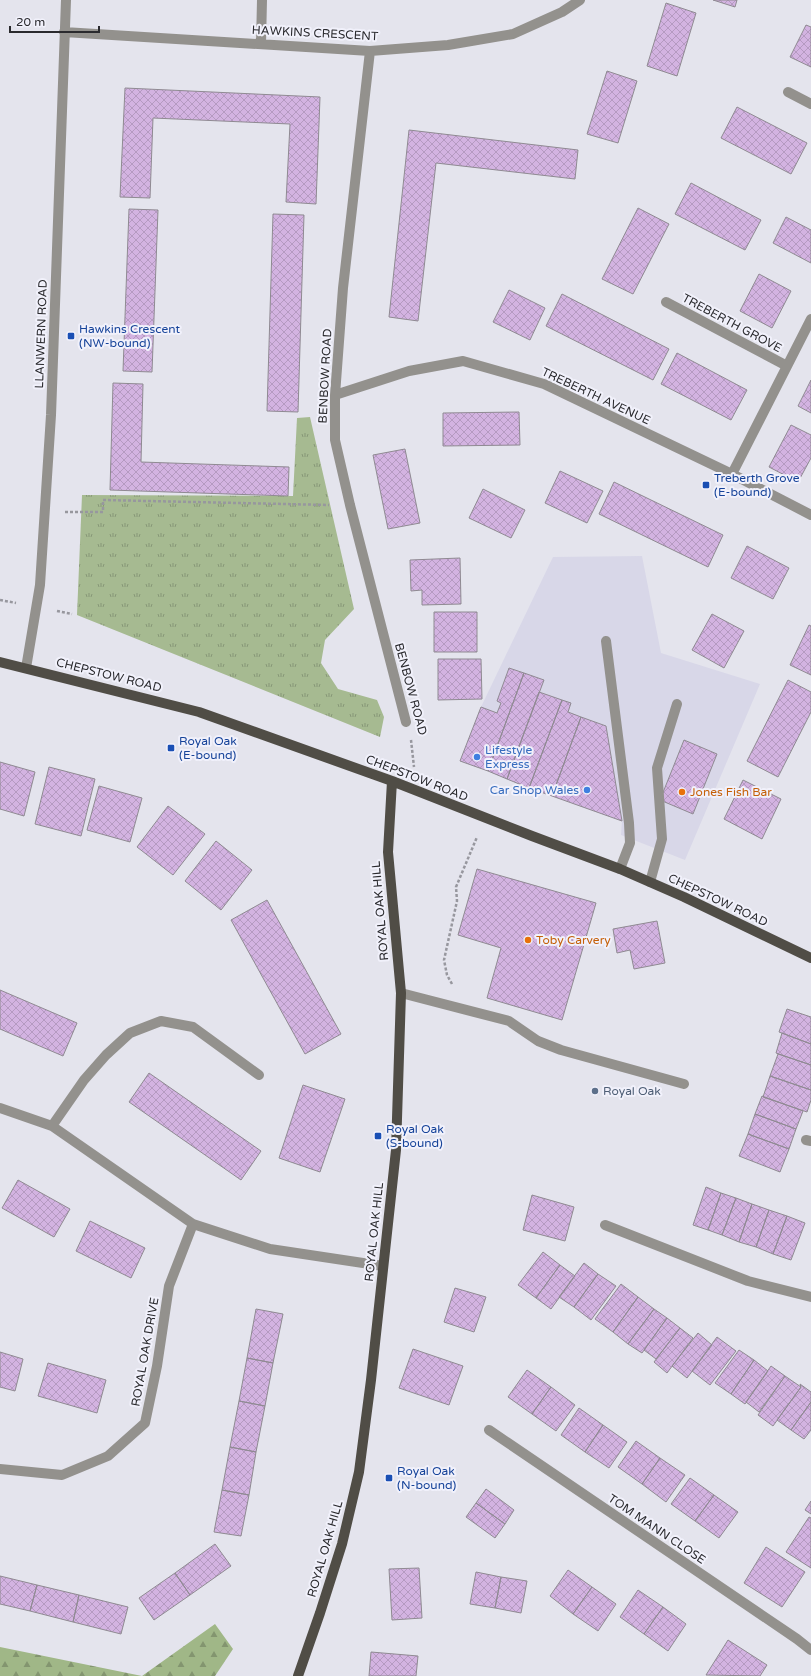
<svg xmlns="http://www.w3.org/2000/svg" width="811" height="1676" viewBox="0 0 811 1676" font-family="'Varela Round',sans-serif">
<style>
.built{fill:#d8d7e8}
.grass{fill:url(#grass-tufts)}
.forest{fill:url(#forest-firs)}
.building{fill:url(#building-cross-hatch);stroke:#8f8a92}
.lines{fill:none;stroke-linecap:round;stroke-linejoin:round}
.path{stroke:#97979e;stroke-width:2.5;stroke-dasharray:3 2;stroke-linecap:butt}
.minor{stroke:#93918d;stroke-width:10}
.major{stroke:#504d46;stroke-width:10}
.transit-dot{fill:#1a4fb4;stroke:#f1f1fb;stroke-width:1.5}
.shop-dot{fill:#3f7fe0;stroke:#f1f1fb;stroke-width:1.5}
.food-dot{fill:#e8710a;stroke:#f1f1fb;stroke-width:1.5}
.service-dot{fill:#5c6f8a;stroke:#f1f1fb;stroke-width:1.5}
.labels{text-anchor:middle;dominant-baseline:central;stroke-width:4;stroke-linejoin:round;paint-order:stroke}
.street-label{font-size:12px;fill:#2a2a2e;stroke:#f1f1fb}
.transit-label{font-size:12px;fill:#164399;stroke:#f1f1fb;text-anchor:start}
.shop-label{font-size:12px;fill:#366cbe;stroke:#f1f1fb;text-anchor:start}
.food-label{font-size:12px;fill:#c56008;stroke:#f1f1fb;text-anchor:start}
.service-label{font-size:12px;fill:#4e5e75;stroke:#f1f1fb;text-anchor:start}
</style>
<defs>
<pattern id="grass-tufts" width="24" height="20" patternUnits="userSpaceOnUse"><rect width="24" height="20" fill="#a6ba91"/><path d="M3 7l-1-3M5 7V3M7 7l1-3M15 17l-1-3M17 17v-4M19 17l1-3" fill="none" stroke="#879777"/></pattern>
<pattern id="forest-firs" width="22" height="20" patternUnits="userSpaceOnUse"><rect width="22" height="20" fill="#a0b787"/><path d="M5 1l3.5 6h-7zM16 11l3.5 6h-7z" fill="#83956f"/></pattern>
<pattern id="building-cross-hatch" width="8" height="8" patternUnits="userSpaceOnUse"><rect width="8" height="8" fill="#d3b3e1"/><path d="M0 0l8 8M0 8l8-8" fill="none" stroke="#b59ac1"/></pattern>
</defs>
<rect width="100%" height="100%" fill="#e4e4ed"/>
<path class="built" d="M642,556L661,653L760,684L685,860L621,835L622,821L460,761L481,707L553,557Z"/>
<path class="grass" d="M310,417L354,609L325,640L321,663L338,689L377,700L384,717L380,737L77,615L82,495L293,496L297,418Z"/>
<path class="forest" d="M215,1624L233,1649L215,1676H0V1647L142,1676Z"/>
<path class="building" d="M713,0H737L735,7Z
M666,3L696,13L677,76L647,66Z
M806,25L811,27V67L790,57Z
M607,71L637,81L618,143L587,134Z
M125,88L320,97L316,204L286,202L290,124L153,118L150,198L120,197Z
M737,107L807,143L791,174L721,138Z
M409,130L578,150L575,179L436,163L418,321L389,317Z
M691,183L761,220L745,250L675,214Z
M638,208L669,224L633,294L602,279Z
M129,209L158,210L152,372L123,371Z
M273,214L304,215L298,412L267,411Z
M786,217L811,230V263L773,243Z
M759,274L791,291L772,328L740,311Z
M509,290L545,308L530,340L493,322Z
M562,294L669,349L653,380L546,326Z
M677,353L747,390L731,420L661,384Z
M811,380V413L798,406Z
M113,383L143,384L141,462L289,467L288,496L110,490Z
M519,412L520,445L443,446V413Z
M791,425L811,435V458L798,482L769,467Z
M405,449L420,523L388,529L373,455Z
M560,471L603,491L587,523L545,503Z
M614,482L723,535L708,567L599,514Z
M483,489L525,510L511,538L469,518Z
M747,546L789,568L773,599L731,578Z
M460,558L461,604L422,605V590L411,591L410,560Z
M434,612H477V652H434Z
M712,614L744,631L724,668L692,650Z
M809,625L811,626V675L790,665Z
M438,659H481L482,699L438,700Z
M509,668L524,673L488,771L460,761L481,707L497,713L501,703L497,701Z
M524,673L544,680L507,779L488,771Z
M788,680L811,692V712L778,777L747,761Z
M539,692L562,700L529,788L507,779Z
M562,700L571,703L568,712L581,717L552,796L529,788Z
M581,717L606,726L622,821L552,796Z
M684,740L717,754L693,814L660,800Z
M0,762L35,772L24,816L0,809Z
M49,767L95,779L81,836L35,824Z
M743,780L781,799L762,839L724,819Z
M99,786L142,798L130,842L87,830Z
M168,806L205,834L173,875L137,847Z
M216,841L252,870L221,910L185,881Z
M477,869L596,903L562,1020L487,998L501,948L458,935Z
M267,900L341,1034L305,1054L231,920Z
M657,921L665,963L634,969L630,950L617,953L613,929Z
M0,990L77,1023L63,1056L0,1029Z
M787,1009L811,1017V1044L779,1032Z
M782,1033L811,1044V1065L776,1053Z
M778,1054L811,1065V1090L770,1076Z
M149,1073L261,1151L241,1180L129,1102Z
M770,1076L811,1090V1100L807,1112L763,1097Z
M303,1085L345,1099L320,1172L279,1158Z
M762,1096L803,1111L796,1129L755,1114Z
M755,1114L796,1129L789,1149L748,1134Z
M748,1134L789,1149L780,1172L739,1156Z
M18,1180L70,1209L54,1237L2,1208Z
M706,1187L721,1193L708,1230L693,1225Z
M721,1193L736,1198L722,1235L708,1230Z
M532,1195L574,1207L565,1241L523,1230Z
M736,1198L752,1204L739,1242L722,1235Z
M752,1204L769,1210L756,1247L739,1242Z
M769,1210L787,1216L773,1254L756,1247Z
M787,1216L805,1223L791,1260L773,1254Z
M90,1221L145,1248L131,1278L76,1251Z
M543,1252L560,1265L536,1298L518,1285Z
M584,1263L598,1274L574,1307L559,1297Z
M560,1265L575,1276L551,1309L536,1298Z
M598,1274L616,1286L591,1320L574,1307Z
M621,1284L638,1297L613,1332L595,1319Z
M455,1288L486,1297L474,1332L444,1322Z
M638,1297L654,1309L628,1344L613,1332Z
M256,1309L283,1314L273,1363L247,1358Z
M654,1309L667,1318L642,1353L628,1344Z
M667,1318L680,1328L656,1359L644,1350Z
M680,1328L693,1338L667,1373L654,1362Z
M698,1333L712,1345L687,1378L672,1366Z
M717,1337L736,1351L710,1385L692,1371Z
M413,1349L463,1366L449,1405L399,1388Z
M739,1350L754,1360L731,1394L715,1383Z
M0,1352L23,1359L15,1391L0,1387Z
M247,1358L273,1363L265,1406L239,1401Z
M754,1360L768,1371L745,1404L731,1394Z
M48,1363L106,1380L97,1413L38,1396Z
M771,1366L785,1376L759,1412L746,1402Z
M527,1370L551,1387L532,1414L508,1397Z
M785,1376L801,1387L773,1426L758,1415Z
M800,1384L811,1392V1402L791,1430L777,1420L801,1387Z
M551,1387L575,1405L556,1431L532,1414Z
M239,1401L265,1406L256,1452L230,1447Z
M811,1402V1430L804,1439L791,1430Z
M579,1408L603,1425L585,1452L561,1435Z
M603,1425L627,1442L609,1468L585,1452Z
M636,1441L660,1458L642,1484L618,1467Z
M230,1447L256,1452L249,1495L222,1490Z
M660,1458L685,1475L666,1502L642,1484Z
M690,1478L714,1495L695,1521L671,1504Z
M486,1489L514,1510L505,1524L476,1503Z
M222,1490L249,1495L241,1536L214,1532Z
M714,1495L738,1512L719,1538L695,1521Z
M811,1501V1514L805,1510Z
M476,1503L505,1524L495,1538L466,1517Z
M809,1517L811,1518V1568L786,1552Z
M215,1544L231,1566L190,1595L175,1573Z
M766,1547L805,1572L782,1607L744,1583Z
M419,1568L422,1618L392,1620L389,1569Z
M568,1570L592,1587L573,1614L550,1596Z
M476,1572L501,1577L495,1608L470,1604Z
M175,1573L190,1595L154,1620L139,1598Z
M0,1576L37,1585L30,1611L0,1604Z
M501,1577L527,1581L521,1613L495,1608Z
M37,1585L79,1595L73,1622L30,1611Z
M592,1587L616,1604L598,1631L573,1614Z
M638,1590L663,1607L644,1634L620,1617Z
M79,1595L128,1607L121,1634L73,1622Z
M663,1607L686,1624L668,1651L644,1634Z
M728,1640L767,1665L760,1676L706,1675Z
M371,1652L418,1656L416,1676H369Z"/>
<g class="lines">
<path class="path" d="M65,512H103V500L329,505
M0,600L16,603
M57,611L72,614
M411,740L414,767
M452,984L447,975L444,960L457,901L456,887L477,837"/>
<path class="minor" d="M64,32L370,51L448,45L513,34L562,12L580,0
M261,44L262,0
M370,51L343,288L335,395V440L350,505L406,722
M788,92L811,104
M666,302L787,366
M335,395L409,371L463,361L544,384L732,474L811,515
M732,474L811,319
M606,641L629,823L630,843L620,869
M26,668L40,585L51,415L66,0
M650,882L662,839L657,768L677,704
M401,993L509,1021L538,1041L561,1050L684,1084
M0,1108L52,1126L193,1224L270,1249L383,1266
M52,1126L84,1080L106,1055L130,1033L161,1021L193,1027L259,1075
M806,1140L811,1141
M605,1225L748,1281L811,1297
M489,1430L797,1639L811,1650
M0,1469L62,1475L108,1456L145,1423L157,1366L169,1286L193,1224"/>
<path class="major" d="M0,662L199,712L392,781L532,836L620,869L684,897L811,958
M298,1676L320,1613L342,1544L359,1472L371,1380L396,1150L401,993L388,852L392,781"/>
</g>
<g class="transit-dot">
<rect x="67" y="332" width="8" height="8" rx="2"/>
<rect x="702" y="481" width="8" height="8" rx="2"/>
<rect x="167" y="744" width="8" height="8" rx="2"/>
<rect x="374" y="1132" width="8" height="8" rx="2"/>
<rect x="385" y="1474" width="8" height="8" rx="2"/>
</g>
<g class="shop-dot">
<circle cx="477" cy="757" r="4"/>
<circle cx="587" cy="790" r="4"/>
</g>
<g class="food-dot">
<circle cx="682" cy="792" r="4"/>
<circle cx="528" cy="940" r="4"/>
</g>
<circle class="service-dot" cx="595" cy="1091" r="4"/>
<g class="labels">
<g class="street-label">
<text transform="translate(315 33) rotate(3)">HAWKINS CRESCENT</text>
<text transform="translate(732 323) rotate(28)">TREBERTH GROVE</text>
<text transform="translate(41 334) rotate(-88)">LLANWERN ROAD</text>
<text transform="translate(325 376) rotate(-87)">BENBOW ROAD</text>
<text transform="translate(596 396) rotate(25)">TREBERTH AVENUE</text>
<text transform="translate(109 675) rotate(14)">CHEPSTOW ROAD</text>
<text transform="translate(411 689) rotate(75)">BENBOW ROAD</text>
<text transform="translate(417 778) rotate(21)">CHEPSTOW ROAD</text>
<text transform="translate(718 900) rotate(25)">CHEPSTOW ROAD</text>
<text transform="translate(380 911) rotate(-95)">ROYAL OAK HILL</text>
<text transform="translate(374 1232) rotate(-84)">ROYAL OAK HILL</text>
<text transform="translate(145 1352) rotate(-80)">ROYAL OAK DRIVE</text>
<text transform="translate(657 1529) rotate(34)">TOM MANN CLOSE</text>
<text transform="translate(325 1549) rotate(-74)">ROYAL OAK HILL</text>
</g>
<g class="transit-label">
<text x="79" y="329">Hawkins Crescent<tspan x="79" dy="14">(NW-bound)</tspan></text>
<text x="714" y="478">Treberth Grove<tspan x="714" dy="14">(E-bound)</tspan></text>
<text x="179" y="741">Royal Oak<tspan x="179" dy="14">(E-bound)</tspan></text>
<text x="386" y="1129">Royal Oak<tspan x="386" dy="14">(S-bound)</tspan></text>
<text x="397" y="1471">Royal Oak<tspan x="397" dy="14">(N-bound)</tspan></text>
</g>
<g class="shop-label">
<text x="485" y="750">Lifestyle<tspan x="485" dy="14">Express</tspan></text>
<text x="579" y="790" text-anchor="end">Car Shop Wales</text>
</g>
<g class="food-label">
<text x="690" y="792">Jones Fish Bar</text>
<text x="536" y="940">Toby Carvery</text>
</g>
<g class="service-label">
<text x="603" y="1091">Royal Oak</text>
</g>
</g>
<path d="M10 26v6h89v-6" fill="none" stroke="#2a2a2e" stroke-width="2"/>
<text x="16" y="26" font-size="12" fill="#2a2a2e" stroke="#f1f1fb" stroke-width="3" paint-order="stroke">20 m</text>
</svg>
